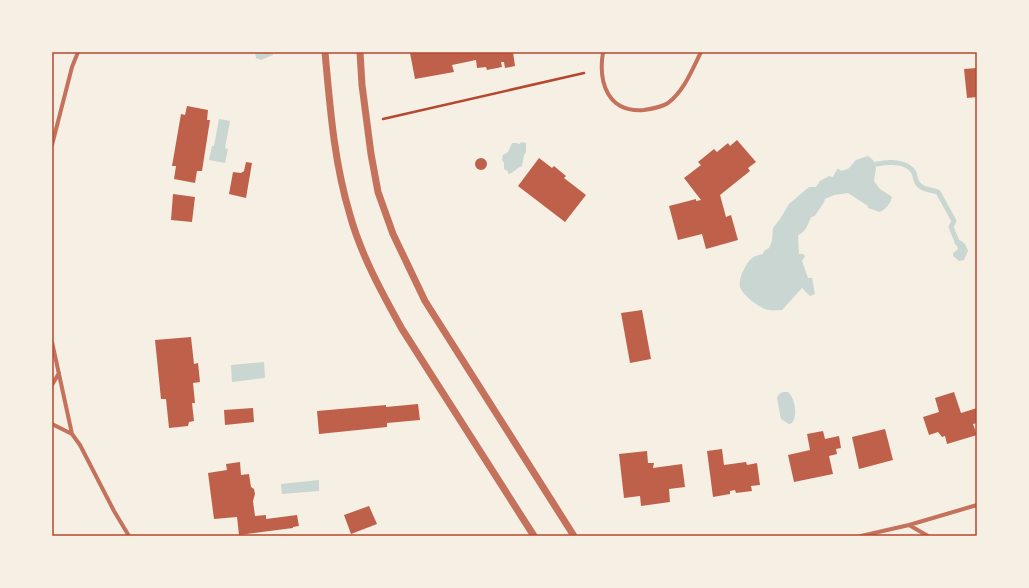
<svg xmlns="http://www.w3.org/2000/svg" width="1029" height="588" viewBox="0 0 1029 588" font-family="'Libre Baskerville',serif">
<style>
.water{fill:#c9d6d2}
.lines{fill:none;stroke-linecap:round;stroke-linejoin:round}
.stream{stroke:#c9d6d2;stroke-width:5}
.building{fill:#bf614a}
.path{stroke:#b5482f;stroke-width:2.5}
.minor{stroke:#c5725c;stroke-width:4}
.tertiary{stroke:#c5725c;stroke-width:7}
.neatline{fill:none;stroke:#b5482f;stroke-width:1.5}
</style>
<rect width="100%" height="100%" fill="#f6efe4"/>
<path class="water" d="M255,52H273V55L261,60L256,58Z
M219,119L230,121L225,148L228,149L225,163L209,160L212,146H214Z
M522,142L526,143V152L524,155L522,166C516,168 514,173 508,174V171L504,169V163L502,160L503,155L508,152L512,143H516L519,144Z
M868,156C880,164 875,169 874,181L880,189L892,197C890,204 887,208 880,212L868,208V206L848,193L834,195L825,199C823,206 818,210 815,216L811,217C808,224 806,232 798,235L799,254H803L805,256L802,261L808,278H812L815,294L810,296L802,288L782,310C778,310 773,311 769,310C761,309 743,296 740,287C738,279 745,265 751,259C754,256 759,255 763,254L764,251L769,248L772,241L773,228L780,219L789,204L809,187H816L820,181L829,176L833,177L837,169H839L841,171L848,169L856,160Z
M956,239C964,241 966,245 968,251L964,260L959,261L953,256V253L958,249L957,246L954,243Z
M264,362L265,378L232,382L231,365Z
M783,392H788C795,398 798,415 792,423L789,424L781,419L777,398L779,394Z
M319,480V491L282,494L281,484Z"/>
<g class="lines">
<path class="stream" d="M877,164C887,162 908,160 914,173C916,178 915,182 920,186C925,190 932,190 938,192L954,221L951,227L956,239"/>
</g>
<path class="building" d="M414,52H513L515,66L505,68L504,62H501L502,67L487,70L486,67L477,68L476,60L452,65L454,72L415,79L410,53Z
M977,68V97L967,98L964,69Z
M187,106L208,110L207,120H210L202,171H197L195,183L174,179L176,166H172L181,114L185,115Z
M737,140L756,162L748,168L750,171L720,195L726,217L731,215L738,240L706,249L702,234L678,240L669,206L696,199V201L701,200L684,178L701,165L698,162L714,149L717,152L728,143L730,146Z
M539,158L552,168L554,166L566,176L564,178L586,195L565,222L518,186Z
M475 164a6 6 0 1 1 12 0a6 6 0 1 1-12 0Z
M246,162L252,163L246,198L229,194L233,172L241,173L244,171Z
M173,194L195,197L192,222L171,220Z
M642,310L651,359L630,363L621,313Z
M191,337L194,364L198,363L200,382L193,383L195,403H192L194,421L189,422L188,426L169,428L166,399H161L155,340Z
M954,392L961,413L977,408V423L973,424L977,435L947,444L945,436L942,437L938,432L929,435L923,417L939,412L935,398Z
M418,404L420,420L387,423V427L319,434L317,411L386,405V407Z
M253,408L254,422L225,425L224,410Z
M885,429L893,460L859,469L852,437Z
M823,431L825,439L839,436L841,448L836,449L837,454L829,456L833,474L794,482L788,455L810,450L807,434Z
M722,449L724,465L746,462L747,465L757,463L760,485L751,486L752,491L736,493L735,490L730,491V494L713,497L707,451Z
M647,451L648,463H654L653,468L682,464L685,487L669,489L670,502L641,506L640,496L624,498L619,454Z
M240,462L241,475L249,474L251,487L254,489L255,494L253,501L255,516L266,515V519L297,515L299,526L293,527V528L239,535L237,517L214,519L208,473L227,470L226,464Z
M369,506L377,524L351,534L344,515Z"/>
<g class="lines">
<path class="path" d="M383,119L584,73"/>
<path class="minor" d="M603,52C598,83 608,113 644,110C651,109 662,107 668,103C684,91 692,70 701,52
M52,145L72,67L78,52
M52,342L72,434
M52,385L59,373
M52,424L72,434L80,445L114,511L129,536
M909,525L928,536
M861,536L909,525L977,505"/>
<path class="tertiary" d="M325,52C330,107 334,162 350,215C361,255 382,293 402,329L534,536
M360,52L362,85L371,154L378,192L393,234L425,301L574,536"/>
</g>
<rect width="1029" height="588" fill="none" stroke="#f6efe4" stroke-width="106"/>
<rect x="53" y="53" width="923" height="482" class="neatline"/>
</svg>
